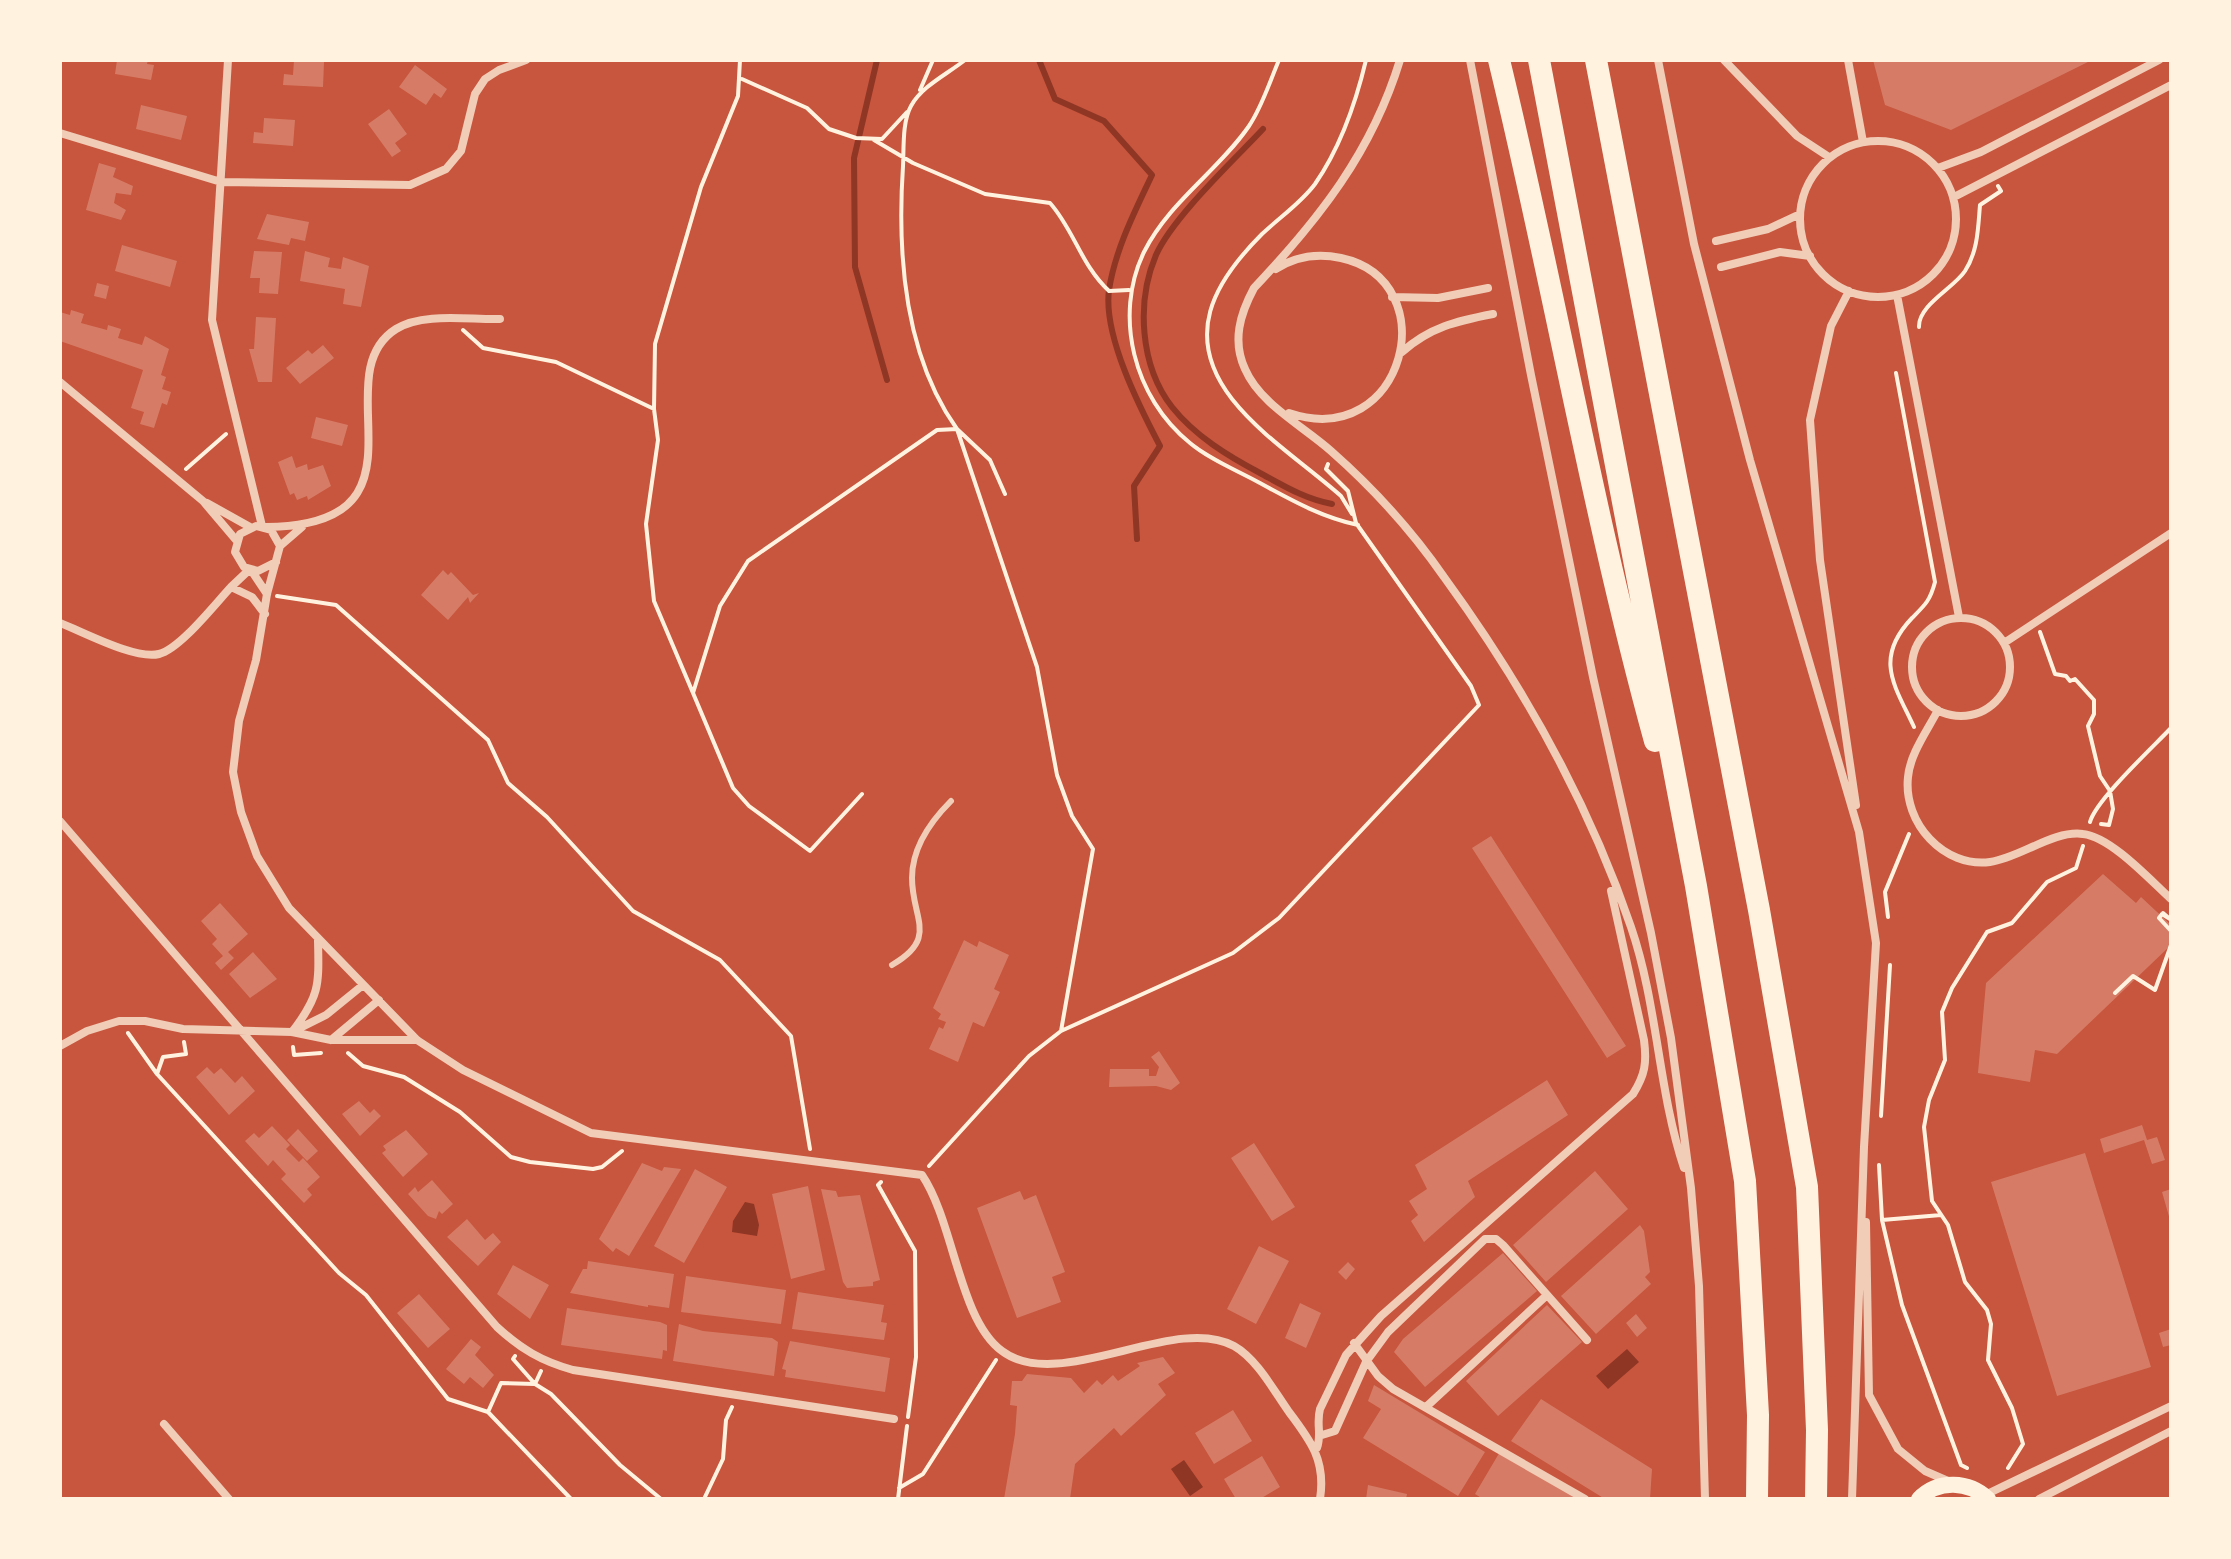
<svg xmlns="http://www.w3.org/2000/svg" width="2231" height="1559" viewBox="0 0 2231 1559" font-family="'Libre Baskerville',serif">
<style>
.water{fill:#8f3625}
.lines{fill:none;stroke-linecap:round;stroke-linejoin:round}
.stream{stroke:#8f3625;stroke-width:6}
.building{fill:#d67c66}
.path{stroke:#fff3e0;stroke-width:4}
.service{stroke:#f1ccb7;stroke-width:6}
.minor{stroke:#f1ccb7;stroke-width:8}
.secondary{stroke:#fff3e0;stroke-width:16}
.motorway{stroke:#fff3e0;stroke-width:22}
</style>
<rect width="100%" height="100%" fill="#c8553d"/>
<path class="water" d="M745,1202L754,1204L759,1225L757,1236L732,1232L733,1221Z
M1627,1349L1639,1362L1608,1389L1596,1376Z
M1184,1460L1203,1487L1190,1496L1171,1469Z"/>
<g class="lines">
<path class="stream" d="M877,60L854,158L855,267L887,380
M1039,60L1055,99L1104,121L1152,175C1135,211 1115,250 1109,290C1103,335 1139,406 1160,446L1134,486L1137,539
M1263,129C1233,161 1173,217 1156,255C1136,302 1140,366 1172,407C1195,436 1228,456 1260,473C1284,486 1305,499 1332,504"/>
</g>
<path class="building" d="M117,60H148L147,64L154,65L151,80L115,74Z
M294,60L324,62L323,87L283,85L284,74L293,75Z
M1873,60H2092L1951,130L1885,105Z
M415,65L447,89L441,98L434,93L426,105L399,87Z
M141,105L187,116L181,140L136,129Z
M389,109L407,134L395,143L401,151L392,157L368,124Z
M264,118L295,120L293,146L253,143L254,132L263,133Z
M99,163L116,168L113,177L133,186L131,195L116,193L114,203L126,210L121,220L86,210Z
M267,214L309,222L305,241L291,238L289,245L257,239Z
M122,245L177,261L170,287L115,271Z
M254,251L282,252L278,294L259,293L260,278H250Z
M305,251L330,258L328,267L341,269L343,257L369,266L361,307L343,304L345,289L300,281Z
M97,283L109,286L106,299L94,296Z
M71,310L84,314L81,323L107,330L108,325L121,329L118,338L142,345L145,336L169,349L161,375L166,377L162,389L171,392L167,405L162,403L154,428L140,424L144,412L131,408L143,370L60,341V312L70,315Z
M256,317L276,318L272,382H258L249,349H254Z
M323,345L334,358L300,384L286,368L308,350L312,354Z
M316,417L348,425L342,446L311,438Z
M292,456L296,468L307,464L308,470L323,465L331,486L308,500L307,496L297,500L294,493L290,495L278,462Z
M443,570L448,575L451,572L473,595L479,593L470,603L468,597L448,620L421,595Z
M1491,836L1626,1046L1607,1058L1472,848Z
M2103,874L2136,903L2141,897L2171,925V945L2057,1054L2035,1050L2030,1082L1978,1073L1986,983Z
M220,903L248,934L228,952L234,958L221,970L215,963L223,956L212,944L217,939L201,921Z
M964,940L977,947L979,941L1009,955L994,989L1000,992L984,1027L973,1022L958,1062L929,1049L939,1027L943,1029L946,1022L938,1019L941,1014L933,1008Z
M253,952L277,979L250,998L229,974Z
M1159,1051L1180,1083L1171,1090L1156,1086L1109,1087L1110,1069H1149V1076H1156L1159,1067L1151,1057Z
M207,1067L214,1074L221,1068L235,1083L242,1076L255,1091L229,1115L196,1077Z
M1547,1080L1568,1115L1468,1181L1475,1197L1424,1242L1411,1221L1418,1215L1409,1201L1427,1189L1415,1165Z
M359,1101L370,1113L374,1109L381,1116L360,1136L342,1114Z
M2142,1125L2147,1140L2157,1137L2165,1160L2152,1164L2144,1140L2104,1153L2100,1139Z
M272,1126L290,1145L286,1149L299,1162L303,1158L320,1177L307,1189L312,1195L304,1203L281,1179L286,1174L273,1160L268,1166L245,1141L254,1133L259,1138Z
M298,1129L318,1151L307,1161L287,1140Z
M406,1130L428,1154L403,1177L382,1153L386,1150L383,1146Z
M1254,1143L1295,1207L1272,1221L1231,1158Z
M2085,1153L2151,1367L2057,1396L1991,1182Z
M642,1163L662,1171L664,1167L681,1169L629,1256L616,1248L613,1252L599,1239Z
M695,1169L727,1187L684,1263L654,1246Z
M1595,1171L1628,1209L1546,1282L1513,1245Z
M432,1180L453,1204L442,1214L439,1211L436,1219L428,1216L408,1194L415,1187L418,1192Z
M808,1186L825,1270L791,1279L772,1194Z
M821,1189L836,1191L838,1197L860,1195L880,1280L873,1282V1286L847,1288L843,1282Z
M2171,1189V1220H2170L2162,1192Z
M1020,1191L1024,1200L1036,1195L1065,1272L1052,1277L1061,1302L1017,1318L977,1208Z
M467,1219L485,1240L493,1233L501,1242L478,1266L447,1237Z
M1640,1225L1644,1231L1650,1272L1645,1277L1651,1284L1596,1334L1561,1296Z
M1259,1246L1289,1261L1256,1324L1227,1309Z
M1503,1253L1537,1291L1425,1387L1394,1352L1403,1339Z
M588,1261L674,1274L669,1308L648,1305V1307L570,1293L583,1269H587Z
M1348,1262L1355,1269L1346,1280L1338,1272Z
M513,1265L549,1285L530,1319L497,1294Z
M686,1276L786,1290L781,1324L681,1312Z
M798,1292L884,1305L881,1322L887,1323L884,1340L792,1329Z
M419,1294L450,1329L428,1348L397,1313Z
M1300,1303L1321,1313L1306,1348L1285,1338Z
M1547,1305L1582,1342L1498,1416L1466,1381Z
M567,1308L660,1322L667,1325V1351L663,1350L662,1359L561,1345Z
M1636,1314L1647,1328L1637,1337L1626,1323Z
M679,1324L703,1331L772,1338L778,1342L774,1376L673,1361Z
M2171,1329V1345L2163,1347L2159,1333Z
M471,1339L481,1347L475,1355L494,1375L483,1388L470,1377L464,1384L446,1369Z
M790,1341L890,1358L885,1392L785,1377L786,1370L782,1369Z
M1163,1357L1175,1373L1158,1384L1166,1395L1121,1436L1114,1428L1075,1464L1070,1499H1004L1015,1434L1017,1406L1010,1405L1012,1381H1022L1027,1374L1071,1378L1084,1393L1097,1380L1102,1385L1113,1375L1118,1381L1140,1366L1137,1363Z
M1374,1385L1485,1452L1458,1496L1363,1438L1381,1409L1368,1401Z
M1541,1399L1652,1469L1650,1499H1605L1511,1441Z
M1233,1410L1252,1441L1214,1464L1195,1433Z
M1501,1450L1579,1499H1483L1475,1494Z
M1262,1456L1280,1487L1260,1499H1236L1224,1479Z
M1368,1485L1407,1494L1406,1499H1366Z"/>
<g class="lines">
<path class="path" d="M965,60C946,75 922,86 911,106C902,122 904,149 903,166C897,255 904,355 957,429L1037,667L1057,775L1072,816L1093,849L1061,1031
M1279,60C1270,81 1262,107 1249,126C1218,171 1169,202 1144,252C1113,316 1134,398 1190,443C1209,459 1236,470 1258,482C1291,500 1321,517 1358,525
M742,79L807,108L829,129L856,138L882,139L907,112
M920,90L933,60
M874,140L913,163L985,194L1050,203C1074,230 1081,265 1109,291L1129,290
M1919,327C1918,305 1954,288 1965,271C1978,251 1978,228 1980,205L2001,191L1998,186
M463,330L483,348L556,362L654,409
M1896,373L1935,582C1930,601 1925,605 1912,618C1873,659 1895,686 1914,727
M186,469L226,434
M1352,514L1341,496C1306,465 1261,436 1232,399C1183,336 1213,283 1262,234C1280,217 1301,203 1315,184C1340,148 1356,102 1366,60
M277,596L336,605L488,740L508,783L547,817L633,911L720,960L791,1036L810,1149
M2040,632L2055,674L2066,676L2070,681L2075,679L2094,700V714L2088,726L2100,776L2110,791L2113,809L2109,825L2101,824
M693,693L654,601L646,524L658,440L654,409L655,344L701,187L738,96L740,60
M862,794L810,851L749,806L733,788L693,693L720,606L748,561L937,430L957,429L990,460L1005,494
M2090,822C2096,800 2152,748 2171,728
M2162,914L2159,918L2171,931
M2162,914L2170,919L2163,913
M1888,917L1885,892L1909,834
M2115,993L2133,976L2155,990L2171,945
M128,1033L157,1074L339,1273L366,1295L448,1399L488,1412L571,1499
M293,1047L294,1055L321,1053
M348,1053L363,1066L404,1077L460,1112L511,1157L530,1162L593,1169L602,1167L622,1151
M157,1074L163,1057L186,1054L184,1042
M1881,1116L1890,965
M1879,1165L1882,1220L1902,1305L1961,1465L1967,1468
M929,1166L1029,1056L1061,1031L1233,953L1279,918L1479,705L1471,686L1356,523L1348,491L1326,469L1328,464
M881,1182L878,1185L915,1251L916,1357L908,1417
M1882,1220L1941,1215
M541,1371L535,1384L551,1394L620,1465L661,1499
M488,1412L501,1383L535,1384L513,1359L515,1356
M2008,1468L2023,1444L2012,1408L1988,1360L1991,1324L1987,1310L1965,1282L1948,1225L1932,1201L1924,1127L1929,1100L1945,1060L1942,1012L1952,988L1987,932L2012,923L2047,882L2076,868L2083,846
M899,1488L923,1474L996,1360
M704,1499L723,1459L726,1420L732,1407
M898,1499L907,1426"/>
<path class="service" d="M892,965C939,938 912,919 912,878C912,847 930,822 951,801"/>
<path class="minor" d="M228,60L212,320L262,526
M1400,60C1372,152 1319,219 1254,288C1240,314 1232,341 1245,369C1260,404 1303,426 1331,451C1373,488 1412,531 1444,577C1522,684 1588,801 1631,927C1658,1006 1658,1090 1684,1168
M1470,60L1531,375L1593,677L1651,933L1671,1038L1691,1188L1699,1286L1705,1499
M1658,60L1694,244L1750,460L1859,832L1876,943L1864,1147L1852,1499
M1724,60L1797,136L1829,157
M1848,60L1863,142
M60,133L221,182L410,185L446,169L461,151L475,94L485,79L499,70L526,60
M1800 219a78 78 0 1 1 156 0a78 78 0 1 1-156 0Z
M1938,168L1981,152L2159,60
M1954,197L2171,85
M1716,241L1768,229L1800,214
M1721,267L1780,252L1810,256
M1276,269C1296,256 1318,253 1341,258C1447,281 1405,452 1289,413
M1849,291L1831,326L1810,420L1820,560L1856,805
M1897,295L1959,617
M1392,297L1438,298L1488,288
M1402,352C1430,327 1457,321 1493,314
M60,382L203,501L236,540
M207,503L250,527
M266,527C442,526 320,377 396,329C423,312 469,320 500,319
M280,546L302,527
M276,562L258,571L244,567L235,552L240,534L256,526L271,530L280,546L267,594L256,660L239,721L233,772L241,812L257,856L289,908L417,1040L463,1070L591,1133L922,1175C954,1222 959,1320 1002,1351C1059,1394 1175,1313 1234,1346C1257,1359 1274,1391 1289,1412C1311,1441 1326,1461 1320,1499
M251,570L267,594
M231,587L249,570
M1912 667a49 49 0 1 1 98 0a49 49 0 1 1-98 0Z
M60,623C84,632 135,660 159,654C180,649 215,604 231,587L252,597L265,614
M2004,643L2171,533
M1938,710C1927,731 1910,754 1908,777C1903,823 1944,868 1990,862C2020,858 2053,830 2083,834C2111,837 2150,880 2171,899
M60,821L497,1327C521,1349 541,1361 573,1370L894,1419
M296,1030L326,1015L363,985
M292,1032C320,996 319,985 318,940
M331,1040L379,1000
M60,1046L87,1031L119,1021H145L183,1029L292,1032L331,1040H417
M1866,1222L1869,1395L1898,1449L1925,1471L1948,1481
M1354,1343L1378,1376L1393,1389L1585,1499
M1426,1407L1547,1295
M164,1424L229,1499
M1322,1435L1335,1431L1366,1362L1388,1332L1485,1239H1496L1503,1245L1587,1340
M1317,1448C1322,1434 1316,1424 1320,1409L1346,1355L1381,1316L1633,1094C1645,1075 1647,1063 1644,1040L1611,891
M1985,1495L2171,1406
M2039,1499L2171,1431"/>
<path class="secondary" d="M1919,1499C1938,1479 1969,1481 1988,1499"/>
<path class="motorway" d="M1499,60C1554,286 1593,516 1655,741
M1539,60L1696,886L1745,1181L1758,1415L1757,1499
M1596,60L1759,910L1807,1187L1817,1430L1816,1499"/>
</g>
<rect width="2231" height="1559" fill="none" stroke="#fff3e0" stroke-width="124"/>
</svg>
